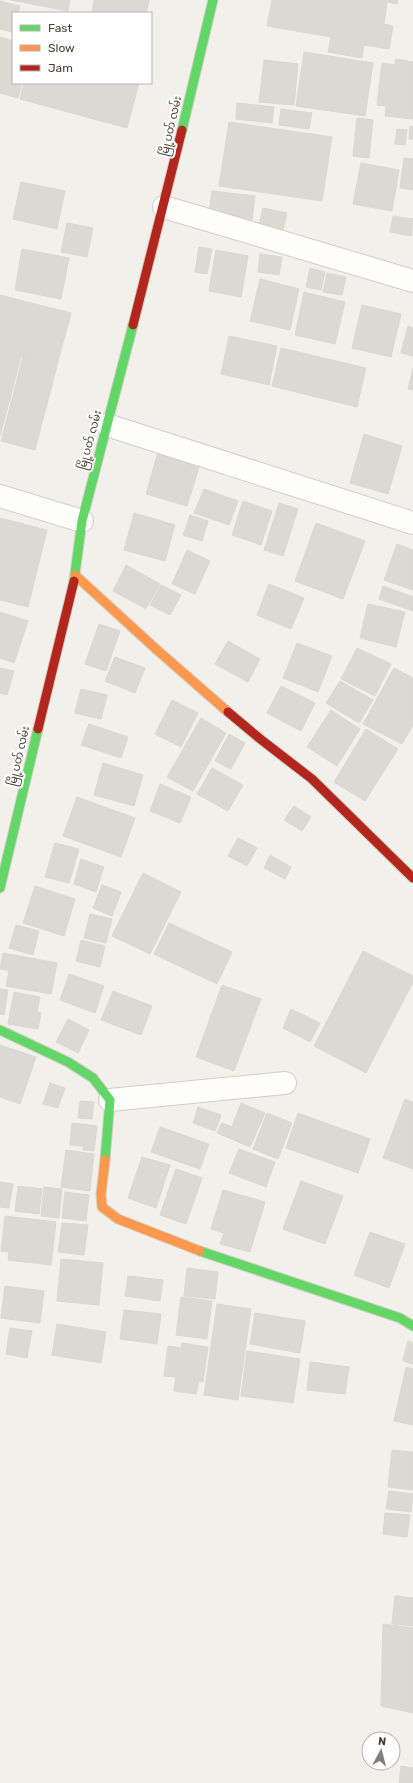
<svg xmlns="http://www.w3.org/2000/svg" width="413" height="1783" viewBox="0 0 413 1783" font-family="Rubik,'Noto Sans Myanmar',sans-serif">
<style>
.building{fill:#dcd9d3;stroke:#dad7d1}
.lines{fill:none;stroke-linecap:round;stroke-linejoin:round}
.street-casing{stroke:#d0cec8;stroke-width:24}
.fast-casing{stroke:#d2cec2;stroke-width:11}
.slow-casing{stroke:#d2cec2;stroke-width:11}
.jam-casing{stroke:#d2cec2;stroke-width:11}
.street{stroke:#fdfdfc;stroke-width:22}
.fast{stroke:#63d668;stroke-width:9}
.slow{stroke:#ff974d;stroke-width:9}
.jam{stroke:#b3261e;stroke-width:9}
.labels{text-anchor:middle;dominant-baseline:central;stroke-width:4;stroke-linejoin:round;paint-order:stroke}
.street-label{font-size:11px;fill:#484236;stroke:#fff}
</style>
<rect width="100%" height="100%" fill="#f2f0eb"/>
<path class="building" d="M11,0H70L68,11Z
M94,0H149L146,13H92Z
M272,0H398L397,4L387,2L384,24L393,26L389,49L364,45L362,58L328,52L331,37L267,26Z
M0,1L20,6L18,13H13V32L0,29Z
M0,37L13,41V83H22L18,98L0,93Z
M304,52L373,63L365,116L296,106Z
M396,59L413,62V119L385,116L386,106L377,105L382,63L395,65Z
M264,60L298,64L294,105L259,102Z
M24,83H139L127,128L20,99Z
M237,103L274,107L272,123L236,119Z
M281,109L312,113L309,129L279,125Z
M357,118L373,120L369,158L353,156Z
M229,122L332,137L322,201L219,186Z
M410,126L413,127V139H409Z
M397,129L407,130L405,145L395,144Z
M404,158L413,159V190L400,188Z
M361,163L399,170L392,211L353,204Z
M21,182L65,191L57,229L13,219Z
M212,191L255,196L252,220L209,214Z
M263,208L287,213L283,230L259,225Z
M393,216L413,219L411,236L390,232Z
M67,223L93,228L87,257L61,252Z
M199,247L212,249L207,274L195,272Z
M22,249L69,258L61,299L15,290Z
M216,250L248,256L241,297L209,291Z
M260,254L282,257L279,275L258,272Z
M310,268L325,272L321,290L306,287Z
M327,273L346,277L342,295L323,292Z
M260,279L299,289L290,330L250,321Z
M304,292L345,302L335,344L295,335Z
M0,295L71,313L57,365L0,351Z
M362,305L401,314L391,357L352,348Z
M408,326L413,328V356L401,353Z
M229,336L277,346L269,385L221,374Z
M281,348L366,368L357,407L272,386Z
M0,352L21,357L0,436Z
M23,357L57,366L35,450L1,441Z
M413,368V390L408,389Z
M364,434L402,446L388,494L350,483Z
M158,452L200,464L187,506L146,494Z
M204,489L238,501L229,525L194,513Z
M243,501L272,511L261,545L232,535Z
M279,503L298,509L283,556L264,550Z
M134,513L175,525L165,561L124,550Z
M190,515L208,521L202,541L183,535Z
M0,518L47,530L28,607L0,600Z
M316,523L365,541L343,599L295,581Z
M397,544L413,550V590L384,580Z
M187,550L210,561L195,594L172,584Z
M126,565L160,584L146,609L113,591Z
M269,584L304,598L291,629L257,615Z
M161,585L181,595L170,615L150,605Z
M383,586L413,597V611L379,599Z
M368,604L405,612L396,647L360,638Z
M0,612L28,621L14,663L0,658Z
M99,624L120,631L106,671L85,664Z
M228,641L260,659L248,682L215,664Z
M297,643L332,656L318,692L283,678Z
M357,648L391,664L375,696L341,679Z
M115,657L145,668L135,693L105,681Z
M0,668L14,671L7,695L0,693Z
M394,668L413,678V725L402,744L363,724Z
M340,681L373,700L359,723L326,703Z
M281,686L315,703L301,731L267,713Z
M81,689L107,695L101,719L75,713Z
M172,700L198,713L181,747L155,734Z
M331,710L360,729L337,766L307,747Z
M201,718L226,733L193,791L167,777Z
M89,724L128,737L121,758L81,745Z
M366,729L398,749L365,801L334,782Z
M229,734L245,743L231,769L215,761Z
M103,763L143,775L134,806L94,795Z
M212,768L243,785L228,811L197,794Z
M160,784L191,797L180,823L150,811Z
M77,797L135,818L121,857L63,836Z
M294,806L311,817L302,831L284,820Z
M238,838L257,848L247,866L228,856Z
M55,843L79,849L69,883L45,877Z
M270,855L291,867L285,879L264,868Z
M81,859L104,867L96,892L74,884Z
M143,873L181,892L150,954L112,936Z
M102,885L121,892L112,916L93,908Z
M35,886L75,899L64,936L23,923Z
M90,914L112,919L106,943L84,938Z
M169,923L232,952L217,984L154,954Z
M16,925L39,931L33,955L9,948Z
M81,940L105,946L100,967L76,961Z
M363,951L413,976V982L366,1073L314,1046Z
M3,953L57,963L51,994L6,986L9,971L0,969Z
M69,974L104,986L95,1013L60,1000Z
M222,985L261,999L234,1071L196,1057Z
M0,989L8,990L4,1015L0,1014Z
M113,991L152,1006L141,1035L101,1020Z
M14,992L40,997L37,1012L41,1013L38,1029L8,1024Z
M291,1009L320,1023L310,1042L283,1028Z
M68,1019L89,1030L78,1053L56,1042Z
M0,1045L36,1057L20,1104L0,1097Z
M50,1083L65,1088L58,1108L43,1104Z
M405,1099L413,1102V1169L383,1158Z
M80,1101L94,1102L92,1119L78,1118Z
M241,1103L265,1113L250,1147L217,1133L222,1123L232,1127Z
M198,1107L221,1115L215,1131L193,1123Z
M267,1113L292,1123L278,1159L253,1149Z
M298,1113L370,1139L358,1173L286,1148Z
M72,1123L97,1126L94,1151L83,1150V1146L70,1145Z
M160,1127L209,1144L200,1169L151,1152Z
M239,1149L275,1162L266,1187L229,1173Z
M66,1150L94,1154L90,1191L61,1187Z
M142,1157L170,1165L156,1208L128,1198Z
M176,1169L202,1178L186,1224L160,1215Z
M301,1181L343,1196L325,1244L283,1229Z
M0,1182L13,1184L9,1208L0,1207Z
M18,1186L42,1189L39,1214L15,1211Z
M44,1187L62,1189L59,1218L41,1216Z
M223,1190L265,1202L250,1252L220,1244L224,1233L211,1229Z
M65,1192L89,1195L86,1221L62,1218Z
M5,1216L56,1222L51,1265L8,1260L9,1252L1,1251Z
M62,1223L88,1225L84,1255L58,1252Z
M370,1232L405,1244L389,1288L354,1275Z
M61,1259L103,1263L99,1305L57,1301Z
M187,1268L218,1272L215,1299L184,1296Z
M128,1276L163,1280L160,1301L125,1296Z
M5,1286L44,1291L40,1323L1,1318Z
M181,1297L212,1301L207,1339L176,1335Z
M217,1304L251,1309L238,1400L204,1395Z
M124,1310L161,1314L157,1344L120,1339Z
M255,1313L305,1321L300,1353L250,1344Z
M57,1324L106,1332L101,1363L52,1355Z
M10,1328L32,1331L27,1358L6,1354Z
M408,1341L413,1343V1364L403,1361Z
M182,1343L208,1347L203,1382L199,1381L196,1394L174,1391L176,1377L164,1376L168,1346L181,1348Z
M247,1351L300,1359L293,1403L241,1396Z
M310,1362L349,1367L345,1394L307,1390Z
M406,1367L413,1369V1425L394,1421Z
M392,1450L413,1452V1490L388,1487Z
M389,1491L413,1494L411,1512L386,1509Z
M385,1513L410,1515L407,1537L383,1534Z
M395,1596L413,1598V1626L392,1624Z
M383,1624L413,1628V1713L381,1706Z
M401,1766L413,1768V1783H399Z"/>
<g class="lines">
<defs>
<path id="street" d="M164,207L413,281
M107,425L413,523
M0,496L82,521
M110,1100L285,1083"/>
<path id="fast" d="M182,130L213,0
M74,581L82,521L133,325
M0,888L38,729
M0,1030L68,1062L93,1078L110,1100L105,1160
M200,1251L400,1318L413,1326"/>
<path id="slow" d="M75,575L156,649L228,712
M105,1160L101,1194L102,1207L118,1219L200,1251"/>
<path id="jam" d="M133,325L182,130
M228,712L259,738L312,779L413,878
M38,729L74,581"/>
</defs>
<use href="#street" class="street-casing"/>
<use href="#fast" class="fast-casing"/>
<use href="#slow" class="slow-casing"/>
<use href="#jam" class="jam-casing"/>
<use href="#street" class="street"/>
<use href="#fast" class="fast"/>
<use href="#slow" class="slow"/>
<use href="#jam" class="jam"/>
</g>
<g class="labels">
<g class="street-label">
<text transform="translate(171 126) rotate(-77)">မြို့ပတ် လမ်း</text>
<text transform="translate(90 440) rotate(-75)">မြို့ပတ် လမ်း</text>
<text transform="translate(19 756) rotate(-77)">မြို့ပတ် လမ်း</text>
</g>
</g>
<rect x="12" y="12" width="140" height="72" fill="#ffffff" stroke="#b6b3af"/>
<rect x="20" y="25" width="20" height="6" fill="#63d668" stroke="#b6b3af"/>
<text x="48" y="32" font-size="12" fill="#484236">Fast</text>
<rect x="20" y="45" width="20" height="6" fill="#ff974d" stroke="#b6b3af"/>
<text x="48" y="52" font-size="12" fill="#484236">Slow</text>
<rect x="20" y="65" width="20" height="6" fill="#b3261e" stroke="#b6b3af"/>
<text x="48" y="72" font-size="12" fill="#484236">Jam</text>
<g transform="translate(381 1751) rotate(7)"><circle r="19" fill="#ffffff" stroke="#b6b3af"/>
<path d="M0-3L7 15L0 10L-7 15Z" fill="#847f75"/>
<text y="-6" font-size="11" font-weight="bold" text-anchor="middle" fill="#484236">N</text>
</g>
</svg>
